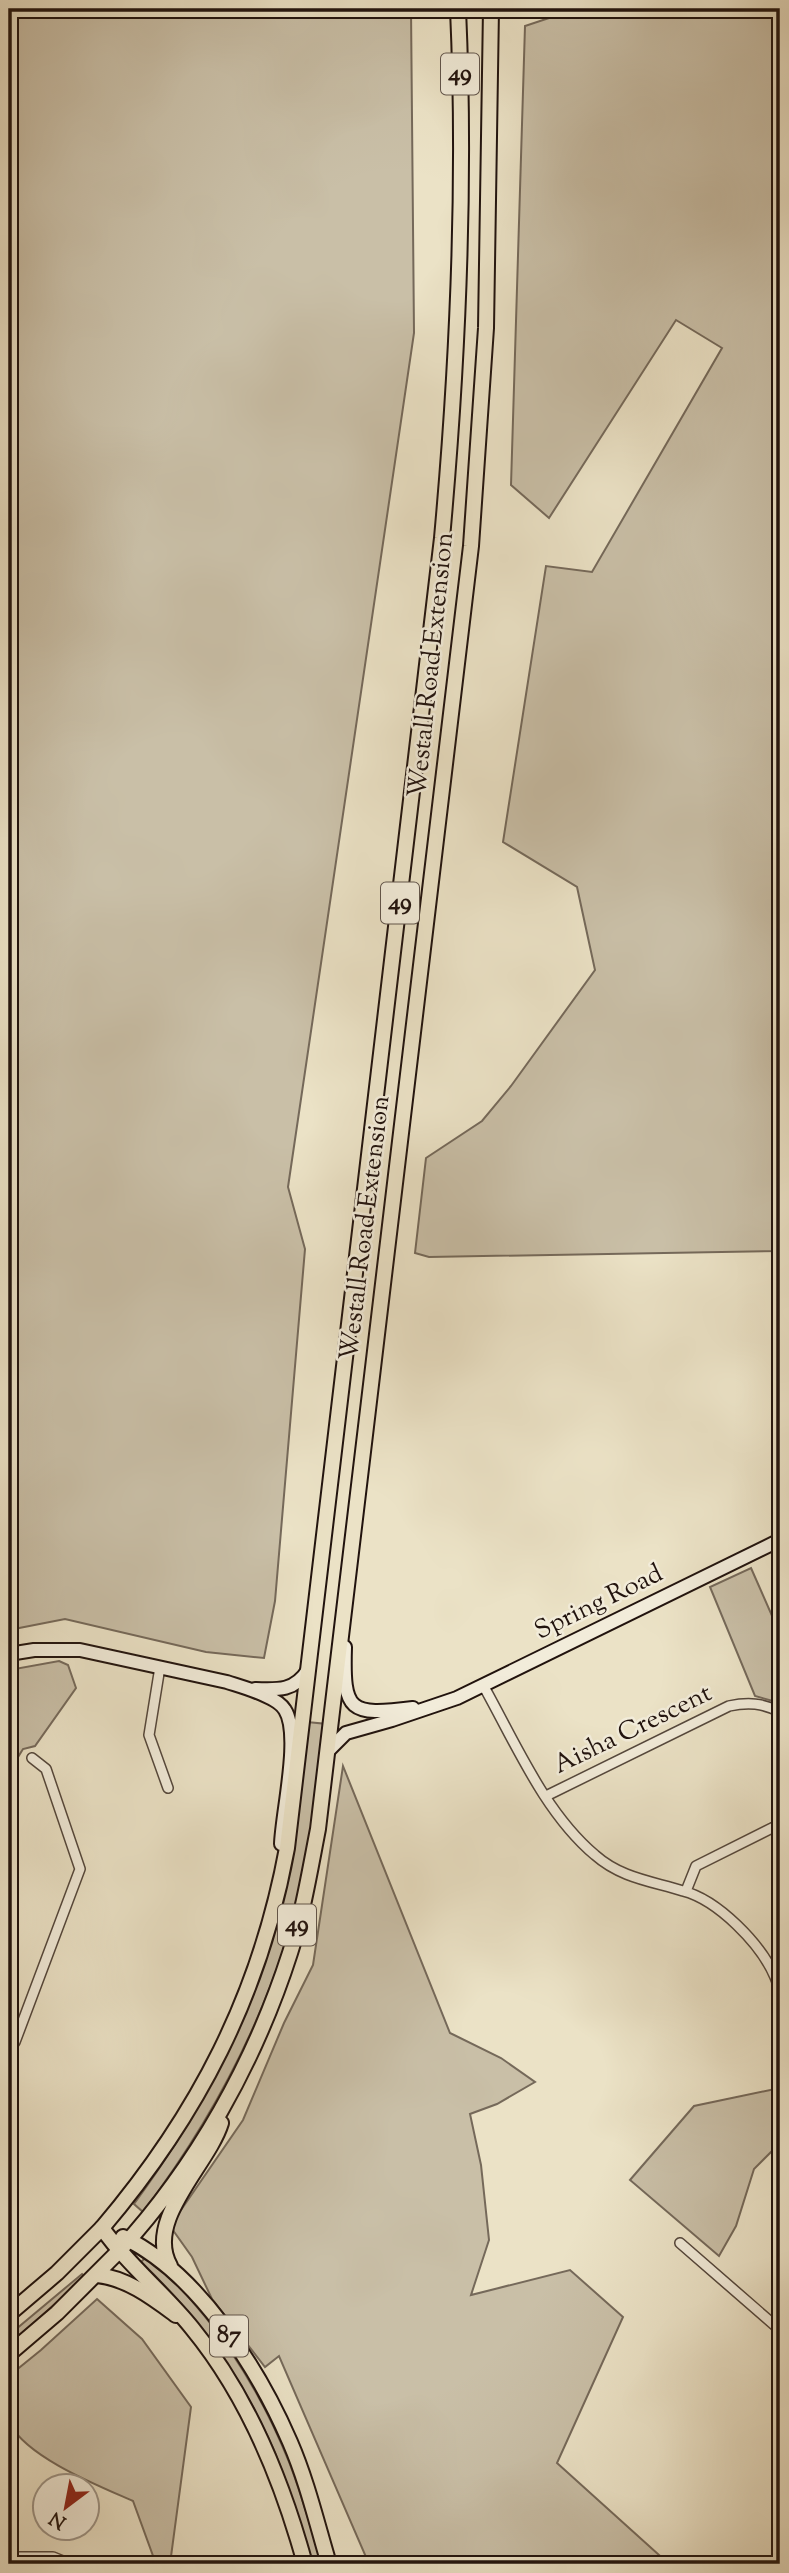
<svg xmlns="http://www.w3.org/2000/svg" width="789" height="2573" viewBox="0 0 789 2573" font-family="'Sorts Mill Goudy',serif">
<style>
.green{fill:#c9bfa7;stroke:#75695a;stroke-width:2}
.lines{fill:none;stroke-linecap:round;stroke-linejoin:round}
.minor-casing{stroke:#54473c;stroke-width:12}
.secondary-casing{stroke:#21130e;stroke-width:16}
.primary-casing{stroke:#21130e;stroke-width:18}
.trunk-casing{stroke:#21130e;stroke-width:18}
.minor{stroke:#f2ecda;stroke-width:9}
.secondary{stroke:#f2ecda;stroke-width:12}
.primary{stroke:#ebe2c6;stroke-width:14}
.trunk{stroke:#ebe2c6;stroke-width:14}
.labels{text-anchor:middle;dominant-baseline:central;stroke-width:5;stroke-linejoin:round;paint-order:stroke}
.shield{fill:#f2ecda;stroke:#60544b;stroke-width:2}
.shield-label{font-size:24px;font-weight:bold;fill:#21130e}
.street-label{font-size:26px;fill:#21130e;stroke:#f2ecda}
</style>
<rect width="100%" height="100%" fill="#ebe2c6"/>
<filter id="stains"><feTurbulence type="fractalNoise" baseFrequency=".00286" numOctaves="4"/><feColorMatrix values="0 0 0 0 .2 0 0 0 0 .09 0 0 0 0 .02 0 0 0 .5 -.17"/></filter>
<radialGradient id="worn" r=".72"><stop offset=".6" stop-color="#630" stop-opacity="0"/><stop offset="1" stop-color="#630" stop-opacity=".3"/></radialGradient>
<path class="green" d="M9,9H411L414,333L288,1187L305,1249L275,1601L264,1658L206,1652L65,1619L9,1630Z
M576,9H780V1251L429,1257L415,1253L426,1158L482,1121L511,1086L595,970L577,887L503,842L546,566L592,572L722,348L676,320L549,518L511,485L525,26Z
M751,1568L780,1634V1703L755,1696L710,1587Z
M59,1661L68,1665L76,1688L35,1746L23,1749L18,1757L9,1755V1670Z
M307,1722L327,1724C319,1773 316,1824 305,1872C277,1997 220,2110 143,2212L134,2204C190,2127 235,2050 265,1959Z
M343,1766L450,2033L501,2058L535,2082L497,2104L470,2114L481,2165L489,2240L471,2295L570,2270L623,2317L557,2463L669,2564H369L279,2356L265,2367L212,2299L192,2257L170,2226L243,2120L284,2023L313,1965Z
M780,2088V2143L754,2169L736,2226L719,2256L630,2180L694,2106Z
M147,2256C210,2311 258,2384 289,2462C302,2495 311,2530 322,2564H312C300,2525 289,2485 273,2448C242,2377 197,2315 141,2262Z
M82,2274L85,2277L9,2345V2335Z
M97,2299L142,2339L191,2407L170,2564H156L133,2501C99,2486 28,2458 10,2424C6,2415 9,2387 9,2376L41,2350Z"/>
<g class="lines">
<defs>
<path id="minor" d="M160,1667L149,1735L168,1788
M483,1685C515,1742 544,1812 595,1855C621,1878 651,1881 683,1891C718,1900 761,1944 775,1977C778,1983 779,1991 780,1998
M546,1796L729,1706C748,1702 763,1703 780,1712
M686,1891L696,1866L780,1824
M9,2050L15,2042L80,1869L46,1769L32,1758
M680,2243L780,2330
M9,2557H53L70,2564"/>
<path id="secondary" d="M345,1647C343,1712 349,1716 413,1708
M9,1654L34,1650H80L227,1682C242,1687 277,1696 285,1710C301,1735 282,1813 281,1844
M255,1689C278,1690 295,1691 308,1670
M328,1751L346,1733L392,1720L457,1698L780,1540"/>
<path id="primary" d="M97,2275C127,2278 153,2298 176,2315
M9,2314L57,2273L102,2228
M9,2354L57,2313L119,2251"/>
<path id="trunk" d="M123,2237C197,2272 258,2368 290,2442C307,2481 317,2524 329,2564
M119,2251C197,2166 255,2062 290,1953C303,1913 310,1870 318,1829L471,546L486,328L491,9
M170,2266C144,2220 208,2165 221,2123
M305,2564C282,2480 248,2396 192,2328C164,2293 128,2265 102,2228C198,2115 260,1995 287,1848L442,538C458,362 466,185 458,9"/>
</defs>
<use href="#minor" class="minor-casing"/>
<use href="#secondary" class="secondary-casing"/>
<use href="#primary" class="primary-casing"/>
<use href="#trunk" class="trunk-casing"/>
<use href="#minor" class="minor"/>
<use href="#secondary" class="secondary"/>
<use href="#primary" class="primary"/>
<use href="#trunk" class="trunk"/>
</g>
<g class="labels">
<g class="shield">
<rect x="441" y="53.5" width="38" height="41" rx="5"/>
<rect x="381" y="882.5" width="38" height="41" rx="5"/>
<rect x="278" y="1904.5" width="38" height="41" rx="5"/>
<rect x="210" y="2315.5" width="38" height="41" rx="5"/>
</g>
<g class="shield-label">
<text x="460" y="74">49</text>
<text x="400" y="903">49</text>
<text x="297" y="1925">49</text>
<text x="229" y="2336">87</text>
</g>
<g class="street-label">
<text transform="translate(432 665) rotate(-84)">Westall Road Extension</text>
<text transform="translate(366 1228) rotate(-83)">Westall Road Extension</text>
<text transform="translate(599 1603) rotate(-26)">Spring Road</text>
<text transform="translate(633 1730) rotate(-26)">Aisha Crescent</text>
</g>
</g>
<rect width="789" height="2573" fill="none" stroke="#ebe2c6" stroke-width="35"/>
<rect x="10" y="10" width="768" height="2552" fill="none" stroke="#21130e" stroke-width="3.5"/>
<rect x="18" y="18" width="754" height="2538" fill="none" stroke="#21130e" stroke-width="2"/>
<g transform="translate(66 2507) rotate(212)"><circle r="33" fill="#f2ecda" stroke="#9e9588" stroke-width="2"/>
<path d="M0-5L12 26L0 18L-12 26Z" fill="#8f2418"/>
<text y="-10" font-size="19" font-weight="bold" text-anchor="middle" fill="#21130e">N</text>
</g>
<rect width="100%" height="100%" filter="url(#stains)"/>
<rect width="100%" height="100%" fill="url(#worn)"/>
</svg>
